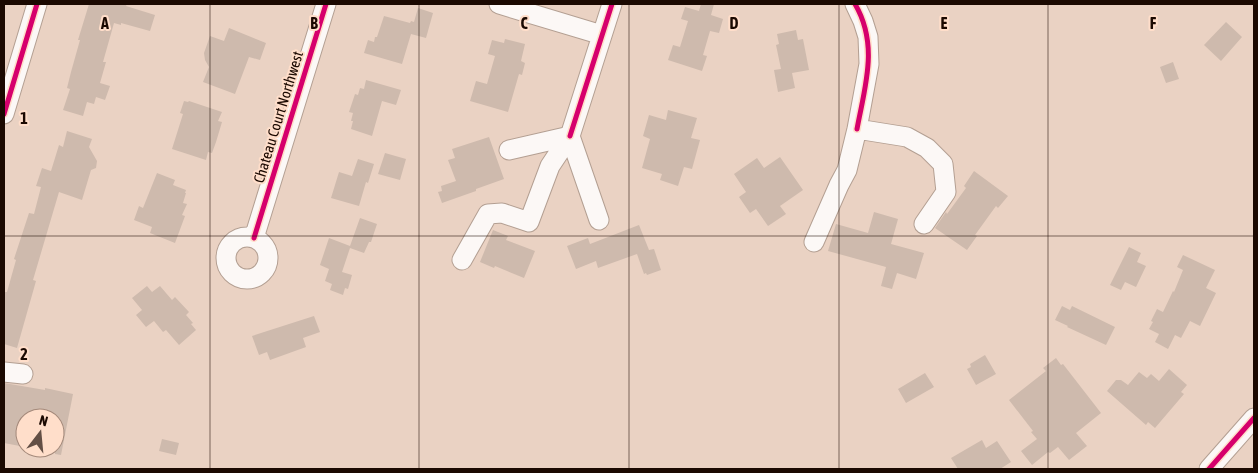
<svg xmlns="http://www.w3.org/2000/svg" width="1258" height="473" viewBox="0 0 1258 473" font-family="'Asap Condensed',sans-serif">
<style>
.building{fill:#cebaad}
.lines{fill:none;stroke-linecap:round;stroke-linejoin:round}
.minor-casing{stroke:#b39f92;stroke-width:21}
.minor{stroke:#fcf8f6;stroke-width:19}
.cycleway-casing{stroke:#ffdeca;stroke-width:8}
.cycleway{stroke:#d6006c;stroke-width:5}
.grid{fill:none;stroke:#1b0901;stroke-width:1;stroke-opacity:0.55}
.labels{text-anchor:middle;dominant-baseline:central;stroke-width:4;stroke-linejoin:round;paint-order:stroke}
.street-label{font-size:15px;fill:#1b0901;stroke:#ffdeca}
.grid-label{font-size:16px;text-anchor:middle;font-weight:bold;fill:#1b0901;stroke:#ffdeca;stroke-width:4;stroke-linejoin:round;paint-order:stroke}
</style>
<rect width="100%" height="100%" fill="#ead2c3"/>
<path class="building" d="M89,4H127L126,6L155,15L150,31L121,23V25L114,23L103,62H106L100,83L110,86L105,100L96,97L94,104L87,102L83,116L63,110L70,89L67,88L71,72L80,40H78Z
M701,4H714L711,15L723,19L719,33L710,31L703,55L707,56L702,71L668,60L673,45L680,47L688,21L681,19L685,7L699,11Z
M418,8L433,13L426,38L411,34L402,64L364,53L368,40L374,42L375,37H377L384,16L410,23L411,21L414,22Z
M1226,22L1242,37L1221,61L1204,45Z
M229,28L266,43L260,60L249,57L235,94L203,82L209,67L205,60L204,53L210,36L224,41Z
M796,30L798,40L803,39L809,70L792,73L795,88L778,92L774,70L781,69L776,45L779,44L777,34Z
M505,39L525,44L521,61L525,63L522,75L519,74L508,112L470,101L476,81L487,84L495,56L488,54L492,40L504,43Z
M1173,62L1179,79L1166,83L1160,67Z
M366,80L401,90L396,105L382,101L372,136L351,129L353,121H351L353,113L349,112L355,94L358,95L360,88L364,89Z
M184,101L188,102L189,101L222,112L218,121L222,122L216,142L212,153L208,152L206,160L172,149L183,114L180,113Z
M668,110L697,118L691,138L700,140L692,169L684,167L678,186L660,180L662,174L642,168L650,139L643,136L649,115L666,120Z
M67,131L92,139L89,147L97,161L96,168L91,170L82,200L59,192L33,280L36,281L17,348L4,344V292H7L16,260L14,259L29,213L34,214L41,187L36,186L42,168L51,171L59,145L63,147Z
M489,137L504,179L476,189V191L442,203L438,192L442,191L441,186L456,181L448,160L455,158L452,149Z
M385,153L406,159L400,180L378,174Z
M780,157L803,190L780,206L786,214L768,226L756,209L750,213L739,197L746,192L734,174L757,158L764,168Z
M358,159L374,164L368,183L366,182L359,206L331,198L339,172L352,176Z
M974,171L1008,196L998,208L996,206L975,235L977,236L967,250L935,228L946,212L947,214L966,188L964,186Z
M157,173L175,180L173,185L186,190L185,193H186L183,203L187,204L182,215L185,216L175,243L150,233L152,227L134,220L139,206L143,208Z
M874,212L898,219L891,244L924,253L916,279L897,273L892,289L881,286L886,267L828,251L836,224L868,233Z
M360,218L377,224L371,242H369L364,253L350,248L342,272L352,275L348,289L345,288L343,295L330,290L332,284L325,281L329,269L320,265L329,238L350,246Z
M639,225L649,250L654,249L661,270L647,275L646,273L644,274L637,254L598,268L596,261L576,269L567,246L588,238L590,244Z
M493,230L508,236L506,240L535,251L524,278L495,266L494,268L480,262Z
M1129,247L1141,253L1137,262L1146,266L1136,287L1125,282L1121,290L1110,285Z
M1183,255L1215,270L1206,288L1216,293L1200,326L1190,321L1181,338L1175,335L1168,349L1155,342L1159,334L1149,329L1153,322L1151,321L1157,309L1163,312L1173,291L1174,292L1183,270L1177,267Z
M147,286L152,292L160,286L172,300L175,297L189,312L186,315L193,323L191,324L196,330L179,345L166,330L163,332L154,321L146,327L136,315L142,310L132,298Z
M1062,306L1070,310L1072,306L1115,327L1106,345L1067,327L1068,326L1055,320Z
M314,316L320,332L303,338L306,347L270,360L267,352L259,355L252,336Z
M985,355L996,374L976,385L967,369L971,367L970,364Z
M1056,358L1061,365L1063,364L1101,413L1076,433L1087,446L1069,460L1058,447L1050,453L1048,452L1032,465L1021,451L1037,439L1031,432L1033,431L1009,400L1046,371L1043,368Z
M1169,369L1187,385L1181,392L1184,394L1155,428L1148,422L1146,425L1107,391L1116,380H1121L1128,385L1139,372L1147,378L1151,374L1159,381Z
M925,373L934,387L906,403L898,389Z
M4,383L45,390V388L73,394L61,455L55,454V418H25V447L4,443Z
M162,439L179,443L176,455L159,451Z
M982,440L986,448L997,441L1011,462L1000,469H958L951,458Z"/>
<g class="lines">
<defs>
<path id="minor" d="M499,4L602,35
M4,114L37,4
M857,129L907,137L927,148L943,164L946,192L924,224
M570,136L599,220
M509,150L570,136
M226 258a21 21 0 1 1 42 0a21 21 0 1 1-42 0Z
M254,238L326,4
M814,242L839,185L847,170L857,129L869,64L868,37L863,21L855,4
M462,260L488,214L502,213L529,222L550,166L570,136L612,4
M4,372L23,374
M1209,469L1254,418"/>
</defs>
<use href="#minor" class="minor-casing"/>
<use href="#minor" class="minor"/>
<defs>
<path id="cycleway" d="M855,4C879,45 865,86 857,129
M4,114L37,4
M570,136L612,4
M254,238L326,4
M1209,469L1254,418"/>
</defs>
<use href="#cycleway" class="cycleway-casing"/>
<use href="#cycleway" class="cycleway"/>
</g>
<path class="grid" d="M210,4V469M419,4V469M629,4V469M839,4V469M1048,4V469M4,236H1254"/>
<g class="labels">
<g class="street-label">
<text transform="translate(278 117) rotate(-73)">Chateau Court Northwest</text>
</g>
</g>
<g class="grid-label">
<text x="105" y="29">A</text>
<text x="314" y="29">B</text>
<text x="524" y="29">C</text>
<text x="734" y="29">D</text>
<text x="944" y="29">E</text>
<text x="1153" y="29">F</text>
<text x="24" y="124">1</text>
<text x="24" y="360">2</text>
</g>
<rect width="1258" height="473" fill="none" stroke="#1b0901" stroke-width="10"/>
<g transform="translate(40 433) rotate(16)"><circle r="24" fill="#ffdeca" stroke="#a4897a"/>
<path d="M0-4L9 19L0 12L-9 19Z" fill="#634f45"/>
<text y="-8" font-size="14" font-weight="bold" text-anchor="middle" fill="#1b0901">N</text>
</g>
</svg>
